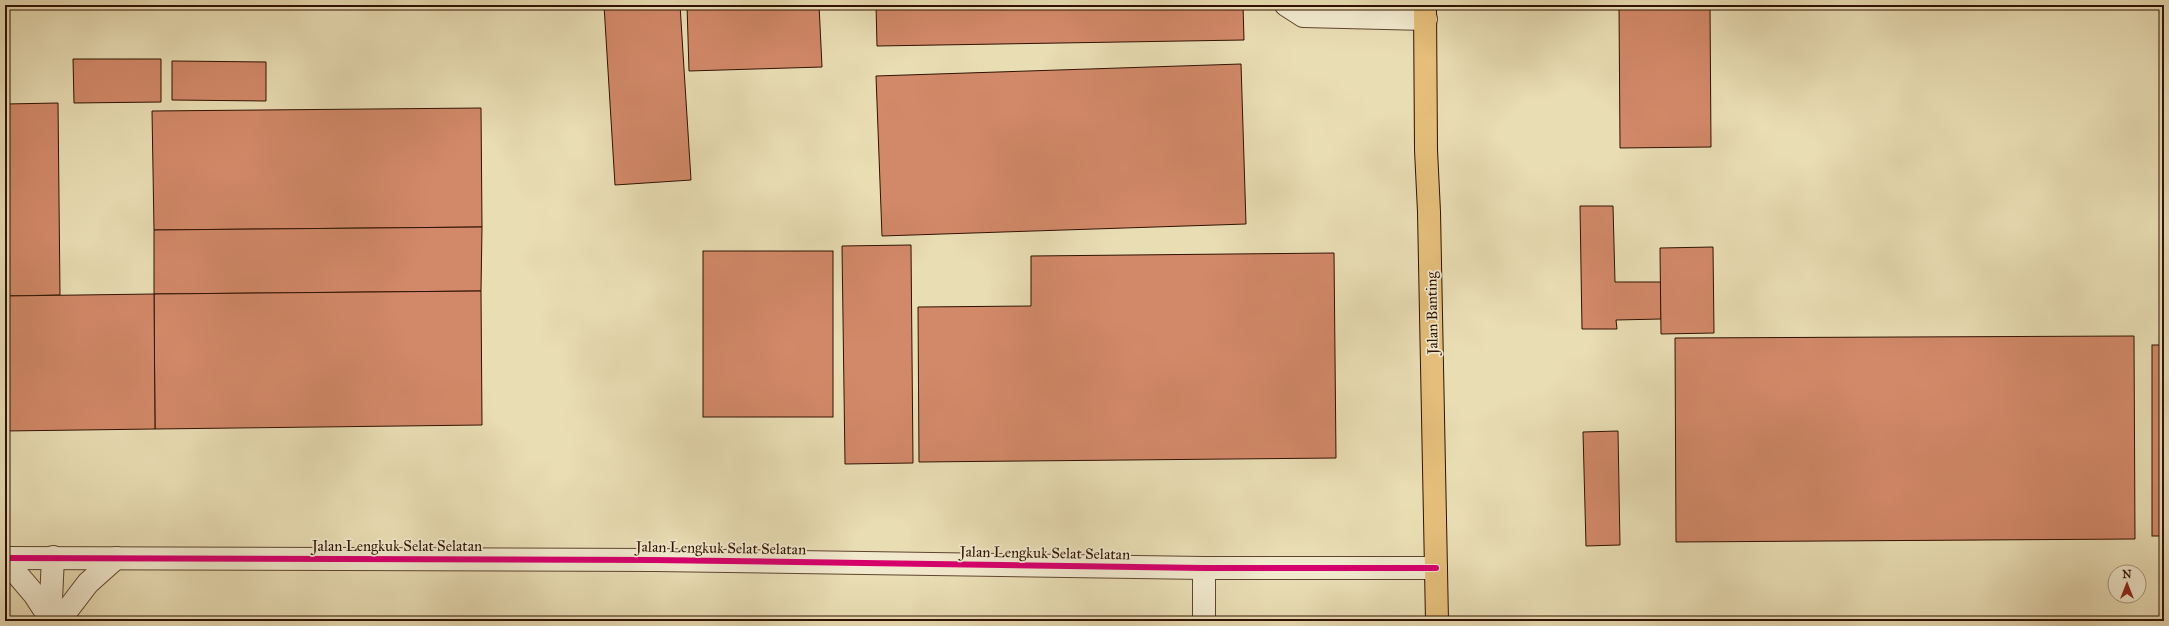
<svg xmlns="http://www.w3.org/2000/svg" width="2169" height="626" font-family="'IM FELL Great Primer',serif">
	<rect width="100%" height="100%" fill="#e9ddb4"/>
	<filter id="stains"><feTurbulence type="fractalNoise" baseFrequency=".005" numOctaves="4"/><feColorMatrix values="0 0 0 0 .2 0 0 0 0 .09 0 0 0 0 .02 0 0 0 .5 -.17"/></filter>
	<radialGradient id="worn" r=".72"><stop offset=".6" stop-color="#630" stop-opacity="0"/><stop offset="1" stop-color="#630" stop-opacity=".3"/></radialGradient>
	<!-- building -->
	<g fill="#d28969" stroke="#301201">
		<polygon points="604,5 680,5 691,180 615,185"/>
		<polygon points="687,5 819,5 822,67 689,71"/>
		<polygon points="876,5 1243,5 1244,40 877,46"/>
		<polygon points="1619,5 1710,5 1711,147 1620,148"/>
		<polygon points="73,59 161,59 161,102 74,103"/>
		<polygon points="172,61 266,62 266,101 172,100"/>
		<polygon points="1241,64 1246,224 882,236 876,76"/>
		<polygon points="58,103 60,295 5,296 5,104"/>
		<polygon points="481,108 482,227 154,230 152,111"/>
		<polygon points="1580,206 1613,206 1615,282 1661,282 1661,319 1616,320 1617,329 1582,329"/>
		<polygon points="482,227 481,291 154,294 154,230"/>
		<polygon points="911,245 913,463 845,464 842,246"/>
		<polygon points="1713,247 1714,333 1661,334 1660,248"/>
		<rect x="703" y="251" width="130" height="166"/>
		<polygon points="1334,253 1336,458 919,462 918,307 1031,306 1031,256"/>
		<polygon points="481,291 482,425 155,429 154,294"/>
		<polygon points="154,294 155,429 5,431 5,296"/>
		<polygon points="2134,336 2135,539 1676,542 1675,338"/>
		<rect x="2152" y="345" width="12" height="191"/>
		<polygon points="1618,431 1620,545 1586,546 1583,432"/>
	</g>
	<g fill="none" stroke-linecap="round" stroke-linejoin="round">
		<defs>
			<g id="minor">
				<polyline points="1286,5 1303,16 1426,19"/>
				<polyline points="5,558 654,560 1204,568 1436,568"/>
				<polyline points="5,560 34,594 51,620"/>
				<polyline points="50,621 53,557"/>
				<polyline points="59,621 88,583 116,558"/>
				<polyline points="1204,621 1204,568"/>
			</g>
			<polyline id="major" points="1425,5 1426,150 1429,212 1437,621"/>
		</defs>
		<!-- minor casing -->
		<use href="#minor" stroke="#5e452e" stroke-width="24"/>
		<!-- major casing -->
		<use href="#major" stroke="#301201" stroke-width="24"/>
		<!-- minor -->
		<use href="#minor" stroke="#f1e9ce" stroke-width="22"/>
		<!-- major -->
		<use href="#major" stroke="#e4be7a" stroke-width="22"/>
		<defs>
			<polyline id="cycleway" points="5,558 654,560 1204,568 1436,568"/>
		</defs>
		<!-- cycleway casing -->
		<use href="#cycleway" stroke="#f1e9ce" stroke-width="8"/>
		<!-- cycleway -->
		<use href="#cycleway" stroke="#d6006c" stroke-width="6"/>
	</g>
	<g text-anchor="middle" dominant-baseline="central" stroke-width="3.5" stroke-linejoin="round" paint-order="stroke">
		<!-- street labels -->
		<g font-size="15" fill="#301201" stroke="#f1e9ce">
			<text transform="translate(1432 313) rotate(-91)">Jalan Banting</text>
			<text x="397" y="546">Jalan Lengkuk Selat Selatan</text>
			<text transform="translate(721 548) rotate(1)">Jalan Lengkuk Selat Selatan</text>
			<text transform="translate(1045 553) rotate(1)">Jalan Lengkuk Selat Selatan</text>
		</g>
	</g>
	<!-- margin -->
	<rect width="2169" height="626" fill="none" stroke="#e9ddb4" stroke-width="20"/>
	<rect x="6" y="6" width="2157" height="614" fill="none" stroke="#301201" stroke-width="2"/>
	<rect x="10" y="10" width="2149" height="606" fill="none" stroke="#301201"/>
	<!-- north arrow -->
	<g transform="translate(2127 584)"><circle r="19" fill="#f1e9ce" stroke="#a4937c"/>
	<path d="M0-3L7 15L0 10L-7 15Z" fill="#8f2418"/>
	<text y="-6" font-size="11" font-weight="bold" text-anchor="middle" fill="#301201">N</text>
	</g>
	<rect width="100%" height="100%" filter="url(#stains)"/>
	<rect width="100%" height="100%" fill="url(#worn)"/>
</svg>
